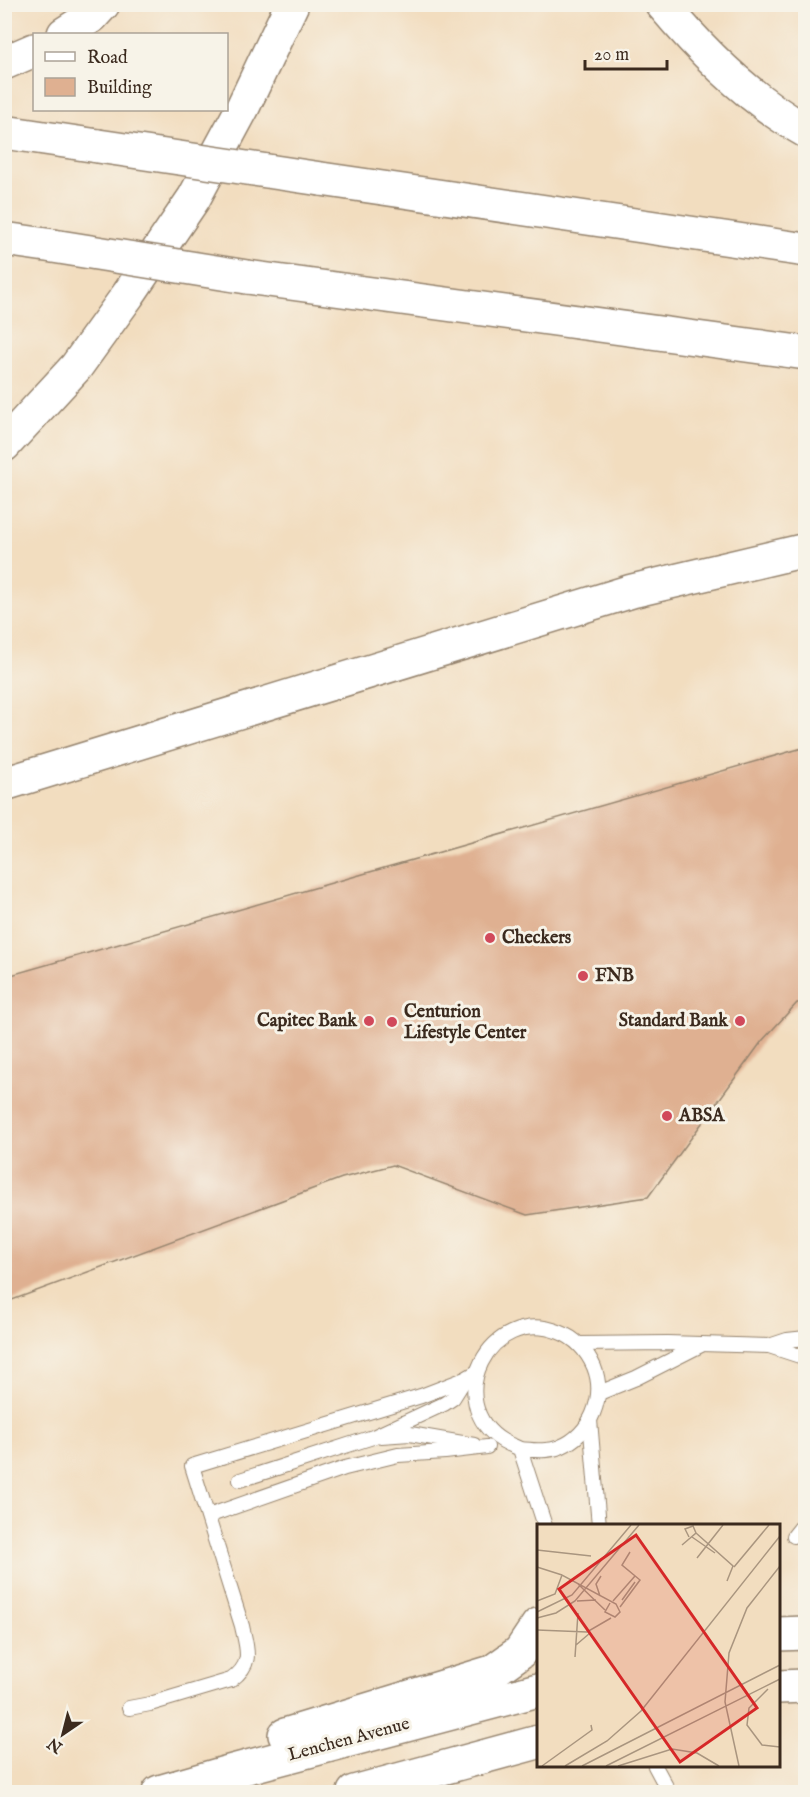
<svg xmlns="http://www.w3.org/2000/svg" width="810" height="1797" font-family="'IM FELL English',serif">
	<rect width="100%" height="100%" fill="#f7f3e8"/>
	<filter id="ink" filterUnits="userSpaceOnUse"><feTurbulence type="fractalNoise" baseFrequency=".0167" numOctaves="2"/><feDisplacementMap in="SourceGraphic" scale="12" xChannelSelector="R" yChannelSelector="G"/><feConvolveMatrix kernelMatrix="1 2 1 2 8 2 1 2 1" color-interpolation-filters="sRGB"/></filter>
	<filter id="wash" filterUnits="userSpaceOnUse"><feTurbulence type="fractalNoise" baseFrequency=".008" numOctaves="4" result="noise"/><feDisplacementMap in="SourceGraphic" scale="24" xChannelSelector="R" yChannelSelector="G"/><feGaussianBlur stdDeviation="1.35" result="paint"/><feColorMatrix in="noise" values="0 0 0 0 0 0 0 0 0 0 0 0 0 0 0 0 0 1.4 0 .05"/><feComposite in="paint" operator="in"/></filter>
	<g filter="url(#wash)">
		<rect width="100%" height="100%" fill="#f2ddbf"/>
		<g id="blocks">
			<!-- building -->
			<polygon fill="#dfb091" points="806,747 806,1002 797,1003 762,1041 648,1197 527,1215 393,1165 342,1178 4,1303 4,977"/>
		</g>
	</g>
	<g filter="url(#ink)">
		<use href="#blocks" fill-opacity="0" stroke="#96846e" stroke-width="1.5"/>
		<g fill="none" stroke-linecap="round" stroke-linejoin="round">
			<defs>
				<g id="service">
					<polyline points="579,1344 667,1343 769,1346 806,1358"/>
					<polyline points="769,1346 787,1340 806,1338"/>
					<polyline points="599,1393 636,1378 701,1345"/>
					<polyline points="590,1420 599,1526"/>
					<polyline points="381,1436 410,1434 474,1445"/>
					<path d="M 520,1449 C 533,1450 547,1452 560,1447 C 591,1434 606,1397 594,1367 C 587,1351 575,1338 559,1332 C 489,1305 441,1403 503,1441 C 508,1444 514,1446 520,1449 L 545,1526"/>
					<polyline points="240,1480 373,1437 444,1404 453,1398 465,1379"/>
					<polyline points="208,1516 345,1468 398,1455 445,1452 487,1447"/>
					<polyline points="794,1536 806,1521"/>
					<path d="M 129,1708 L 150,1704 L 231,1680 C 254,1663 247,1650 242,1626 L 192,1466 L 421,1396 L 465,1379 L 477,1372"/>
					<polyline points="655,1766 669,1792"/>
				</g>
				<g id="secondary">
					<polyline points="778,1634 806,1633"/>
					<polyline points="778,1687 806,1686"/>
					<polyline points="285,1735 492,1672 520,1652 538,1625"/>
					<polyline points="159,1792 225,1773 538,1690"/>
					<polyline points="354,1792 538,1742"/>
				</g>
				<g id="motorway">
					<path d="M 662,4 C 703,53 750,100 806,131"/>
					<polyline points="64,34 92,16 103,4"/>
					<polyline points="4,63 34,50"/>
					<polyline points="4,132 98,146"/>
					<polyline points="321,179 806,250"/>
					<polyline points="4,239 53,246"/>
					<polyline points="247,277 806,353"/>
					<polyline points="4,445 76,367 128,295 194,198 243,107 292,4"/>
					<polyline points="4,784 632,591 806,550"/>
				</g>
			</defs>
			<!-- service casing -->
			<use href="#service" stroke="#96846e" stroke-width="16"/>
			<!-- secondary casing -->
			<use href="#secondary" stroke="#96846e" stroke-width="36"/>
			<!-- motorway casing -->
			<use href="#motorway" stroke="#96846e" stroke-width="36"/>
			<!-- service -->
			<use href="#service" stroke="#fff" stroke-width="14"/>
			<!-- secondary -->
			<use href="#secondary" stroke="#fff" stroke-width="33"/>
			<!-- motorway -->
			<use href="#motorway" stroke="#fff" stroke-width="33"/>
			<defs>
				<g id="motorway-bridge">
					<polyline points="98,146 321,179"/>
					<polyline points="53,246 247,277"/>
				</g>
			</defs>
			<!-- motorway-bridge casing -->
			<use href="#motorway-bridge" stroke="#96846e" stroke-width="36" stroke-linecap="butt"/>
			<!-- motorway-bridge -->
			<use href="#motorway-bridge" stroke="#fff" stroke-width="33"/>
		</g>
	</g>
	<!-- markers -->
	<g fill="#d1495b" stroke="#f7f3e8" stroke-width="2">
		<circle cx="490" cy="938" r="6"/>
		<circle cx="583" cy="976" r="6"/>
		<circle cx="369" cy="1021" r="6"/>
		<circle cx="740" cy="1021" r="6"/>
		<circle cx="392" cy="1022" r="6"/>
		<circle cx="667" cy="1116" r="6"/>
	</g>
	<g text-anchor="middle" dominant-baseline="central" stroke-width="6" stroke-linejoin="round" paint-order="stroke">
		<!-- poi labels -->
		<g font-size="18" font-weight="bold" fill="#3b2a1e" stroke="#f7f3e8" text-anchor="start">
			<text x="502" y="938">Checkers</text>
			<text x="595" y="976">FNB</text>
			<text x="404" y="1012">Centurion<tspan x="404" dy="21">Lifestyle Center</tspan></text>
			<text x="357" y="1021" text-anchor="end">Capitec Bank</text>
			<text x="728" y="1021" text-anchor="end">Standard Bank</text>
			<text x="679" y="1116">ABSA</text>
		</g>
		<!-- street labels -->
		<g font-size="18" fill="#3b2a1e" stroke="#f7f3e8">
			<text transform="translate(349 1740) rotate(-15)">Lenchen Avenue</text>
		</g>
	</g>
	<!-- overview -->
	<g transform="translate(537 1524)">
		<rect width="243" height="243" fill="#f2ddbf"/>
		<path fill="none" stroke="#a9957f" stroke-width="1.5" d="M 159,9 L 196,42 L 190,57M 155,13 L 178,29M 145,21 L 159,9 L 156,2 L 148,5 L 152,13M 0,26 L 54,32M 160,34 L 186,1M 0,43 L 25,51M 197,43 L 232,1M 41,60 L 68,86M 63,72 L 59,60 L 64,52M 85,76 L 98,58M 0,77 L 18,70 L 25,51 L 79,80 L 83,88 L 78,93 L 68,88 L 73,79M 40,77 L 59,76M 76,77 L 98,52M 83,83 L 103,56 L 85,41 L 93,28M 0,88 L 35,71 L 94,1M 0,94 L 19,89 L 38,77 L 102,1M 0,106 L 50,108 L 74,94M 39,121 L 53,109M 38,133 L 41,89M 231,165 L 212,184 L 210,201 L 225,221 L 243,223M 5,242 L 55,206 L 54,201M 28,242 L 70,217 L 104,187 L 243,12M 45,242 L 243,141M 69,242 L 243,155M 81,242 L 135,225 L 160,229 L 182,242M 202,242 L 188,178 L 192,129 L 210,84 L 243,42"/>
		<path fill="#d62828" fill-opacity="0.15" stroke="#d62828" stroke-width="3" d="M 99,11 L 220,184 L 143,238 L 22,65 Z"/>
		<rect width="243" height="243" fill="none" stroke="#3b2a1e" stroke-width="3"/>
	</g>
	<!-- margin -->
	<rect width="810" height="1797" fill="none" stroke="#f7f3e8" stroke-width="24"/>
	<!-- legend -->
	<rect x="33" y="33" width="195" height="78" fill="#f7f3e8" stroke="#aca397" stroke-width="1.5"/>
	<rect x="45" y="52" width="30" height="9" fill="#ffffff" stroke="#aca397" stroke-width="1.5"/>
	<text x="87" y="63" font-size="18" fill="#3b2a1e">Road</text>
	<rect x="45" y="78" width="30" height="18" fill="#dfb091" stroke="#aca397" stroke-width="1.5"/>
	<text x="87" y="93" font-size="18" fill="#3b2a1e">Building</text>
	<!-- north arrow -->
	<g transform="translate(63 1734) rotate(215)" stroke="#f7f3e8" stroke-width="4.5" paint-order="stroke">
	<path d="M0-4.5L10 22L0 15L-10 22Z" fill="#3b2a1e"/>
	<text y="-9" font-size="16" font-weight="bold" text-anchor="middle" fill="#3b2a1e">N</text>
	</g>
	<!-- scale -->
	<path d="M585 60v9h82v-9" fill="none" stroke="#3b2a1e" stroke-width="3"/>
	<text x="594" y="60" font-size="18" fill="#3b2a1e" stroke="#f7f3e8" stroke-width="4.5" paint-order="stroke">20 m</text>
</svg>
